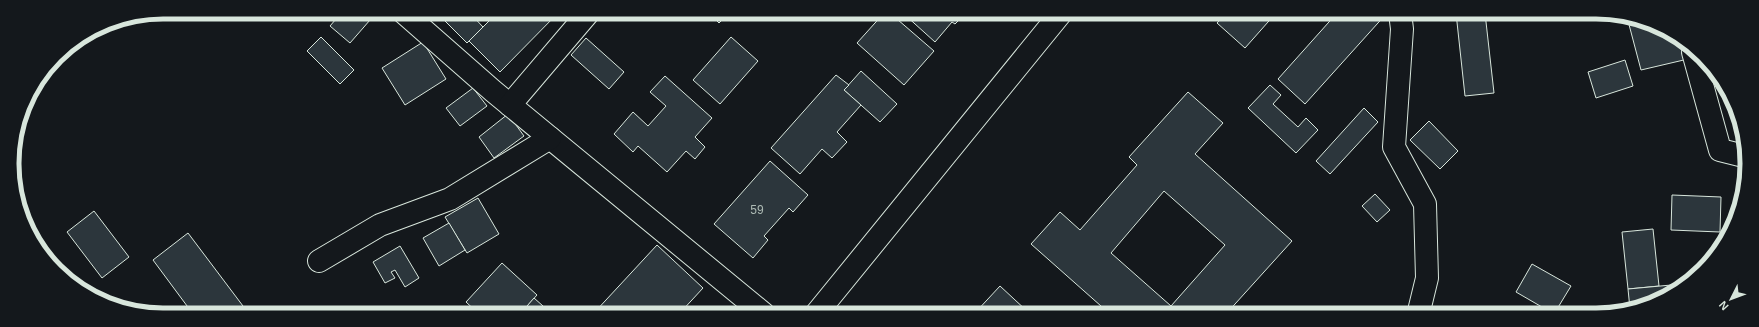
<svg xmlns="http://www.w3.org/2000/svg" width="1759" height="327" font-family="Helvetica,sans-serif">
	<rect width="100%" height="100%" fill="#14181c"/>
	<!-- building -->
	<g fill="#2c363c" stroke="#d8e6dc" fill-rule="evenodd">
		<polygon points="342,12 377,12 350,43 330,26"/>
		<polygon points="436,12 469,12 483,27 467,43"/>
		<polygon points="498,12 559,12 500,72 469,41"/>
		<polygon points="708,12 730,12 719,23"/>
		<polygon points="884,13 890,13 934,51 904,85 857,43"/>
		<polygon points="905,13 962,13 964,15 955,24 952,22 935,42 904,14"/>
		<polygon points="1226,13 1276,13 1245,48 1217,23"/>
		<polygon points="1337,13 1387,13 1305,104 1278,79"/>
		<polygon points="1456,13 1485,13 1494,93 1465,96"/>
		<polygon points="1627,17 1671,32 1684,43 1688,59 1641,70"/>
		<polygon points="321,37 354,70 340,84 307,51"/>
		<polygon points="731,37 758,61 720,104 693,80"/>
		<polygon points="586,38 624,72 609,89 571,55"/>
		<polygon points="423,42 446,79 405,105 382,68"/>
		<polygon points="1625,60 1633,86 1596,98 1588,72"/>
		<polygon points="861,71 897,104 880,122 844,90"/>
		<polygon points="836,75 849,85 844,90 861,105 837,132 847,142 832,158 822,149 800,174 771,148"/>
		<polygon points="665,76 712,118 695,137 705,147 695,159 686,151 667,172 638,146 633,152 614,134 633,112 648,126 666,106 650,92"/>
		<polygon points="1270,85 1281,95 1273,104 1298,127 1306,118 1318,130 1296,153 1248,108"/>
		<polygon points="473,88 487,106 460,126 446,108"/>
		<path d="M 1188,92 L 1223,123 L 1195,154 L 1292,241 L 1226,314 L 1110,314 L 1031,244 L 1060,212 L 1080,230 L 1137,165 L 1129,157 ZM 1164,191 L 1225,245 L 1171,306 L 1111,253 Z"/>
		<polygon points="1364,108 1378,122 1330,174 1316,161"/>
		<polygon points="508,114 524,136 494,158 479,137"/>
		<polygon points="1429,121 1458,151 1440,169 1410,140"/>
		<polygon points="770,161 808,195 793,212 789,208 764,236 768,240 753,258 714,224"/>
		<polygon points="1375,194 1390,210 1377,222 1362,206"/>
		<polygon points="1672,195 1721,197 1720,232 1671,230"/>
		<polygon points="478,198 499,234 467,253 445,217"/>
		<polygon points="94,211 129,257 102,278 67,232"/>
		<polygon points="449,223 465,250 439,266 423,238"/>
		<polygon points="1653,229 1659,286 1628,289 1622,232"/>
		<polygon points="188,233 246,310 240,314 193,314 153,260"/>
		<polygon points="657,245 703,288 679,314 593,314"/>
		<polygon points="400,246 419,278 405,287 395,270 391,272 395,278 385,283 373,262"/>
		<polygon points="502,263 537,295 520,314 479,314 466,302"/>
		<polygon points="1532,264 1571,286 1554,314 1516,292"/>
		<polygon points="1682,284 1654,303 1630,309 1628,289"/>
		<polygon points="1000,286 1028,312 1026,314 974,314"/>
		<polygon points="534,298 552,314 520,314"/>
	</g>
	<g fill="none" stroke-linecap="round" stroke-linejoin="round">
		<defs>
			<g id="minor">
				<polyline points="403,12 493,91 764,314"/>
				<polyline points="1400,13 1402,29 1394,147 1425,204 1427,278 1418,315"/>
				<polyline points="1693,52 1720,150 1744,156"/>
				<polyline points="510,105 589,12"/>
				<polyline points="319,261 380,225 450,199 550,138"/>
			</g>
			<polyline id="major" points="816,314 1061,13"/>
		</defs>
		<!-- minor casing -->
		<use href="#minor" stroke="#d8e6dc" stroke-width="24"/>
		<!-- major casing -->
		<use href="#major" stroke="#d8e6dc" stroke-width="24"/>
		<!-- minor -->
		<use href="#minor" stroke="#14181c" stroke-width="22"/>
		<!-- major -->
		<use href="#major" stroke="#14181c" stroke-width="22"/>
	</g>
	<g text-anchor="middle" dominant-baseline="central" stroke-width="3" stroke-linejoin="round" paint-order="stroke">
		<!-- number labels -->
		<g font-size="12" fill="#adbab4">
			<text x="757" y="210">59</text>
		</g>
	</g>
	<!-- crop -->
	<path d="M0 0H1759V327H0ZM163 19H1596A144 144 0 0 1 1740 163V164A144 144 0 0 1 1596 308H163A144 144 0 0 1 19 164V163A144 144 0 0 1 163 19Z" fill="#14181c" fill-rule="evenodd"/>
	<path fill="none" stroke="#d8e6dc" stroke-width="5" d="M163 19H1596A144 144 0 0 1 1740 163V164A144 144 0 0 1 1596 308H163A144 144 0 0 1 19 164V163A144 144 0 0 1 163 19Z"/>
	<!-- north arrow -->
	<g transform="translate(1731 299) rotate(228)" stroke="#14181c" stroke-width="3" paint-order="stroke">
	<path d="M0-3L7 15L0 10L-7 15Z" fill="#d8e6dc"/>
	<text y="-6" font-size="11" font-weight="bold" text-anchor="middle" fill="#d8e6dc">N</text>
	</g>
</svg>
